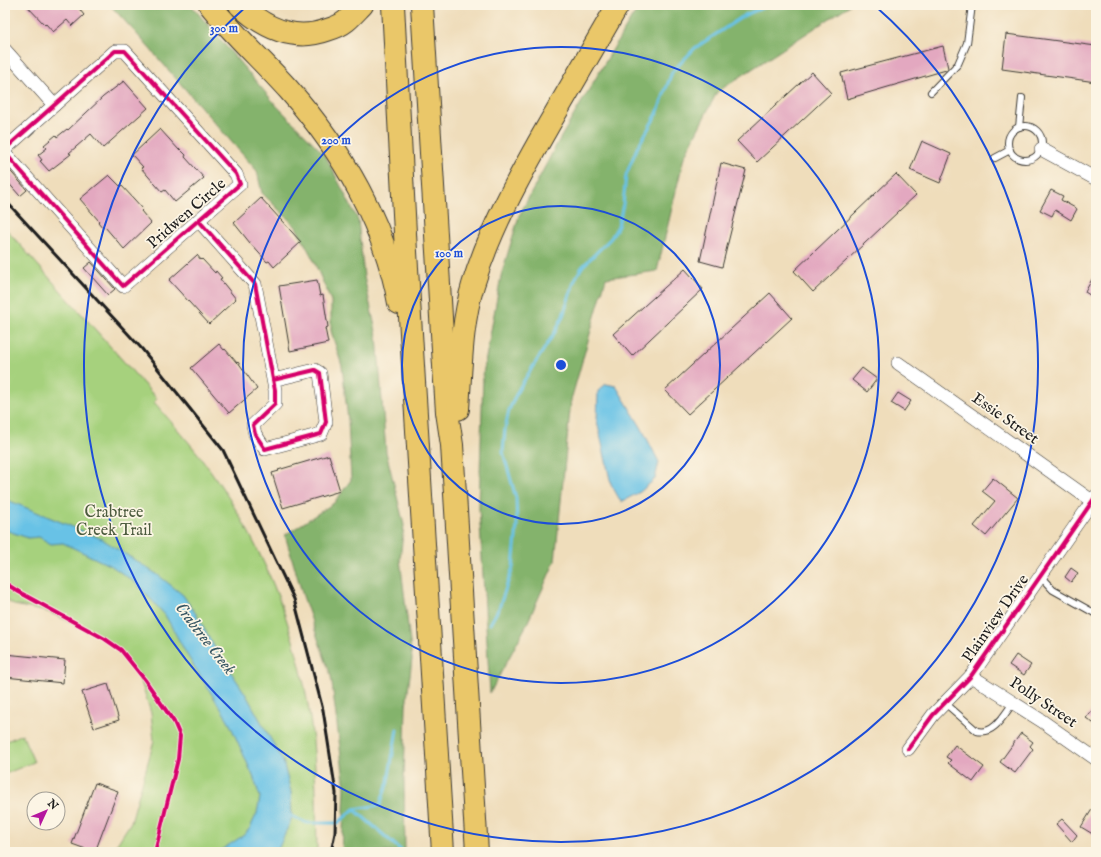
<svg xmlns="http://www.w3.org/2000/svg" width="1101" height="857" font-family="'IM FELL English',serif">
	<rect width="100%" height="100%" fill="#fcf5e5"/>
	<filter id="ink" filterUnits="userSpaceOnUse"><feTurbulence type="fractalNoise" baseFrequency=".025" numOctaves="2"/><feDisplacementMap in="SourceGraphic" scale="8" xChannelSelector="R" yChannelSelector="G"/><feConvolveMatrix kernelMatrix="1 2 1 2 8 2 1 2 1" color-interpolation-filters="sRGB"/></filter>
	<filter id="wash" filterUnits="userSpaceOnUse"><feTurbulence type="fractalNoise" baseFrequency=".012" numOctaves="4" result="noise"/><feDisplacementMap in="SourceGraphic" scale="16" xChannelSelector="R" yChannelSelector="G"/><feGaussianBlur stdDeviation="0.9" result="paint"/><feColorMatrix in="noise" values="0 0 0 0 0 0 0 0 0 0 0 0 0 0 0 0 0 1.4 0 .05"/><feComposite in="paint" operator="in"/></filter>
	<g filter="url(#wash)">
		<rect width="100%" height="100%" fill="#efddbb"/>
		<!-- green -->
		<g fill="#a6d17d" stroke="#61764c">
			<path d="M 5,228 L 157,399 L 154,402 C 169,420 185,437 199,455 C 259,534 298,627 311,725 C 317,768 316,810 317,852 L 112,852 L 131,822 L 154,741 L 151,713 L 140,678 L 115,648 L 106,640 L 92,631 L 48,612 L 14,605 L 5,599 Z"/>
			<polygon points="22,734 34,762 5,774 5,742"/>
		</g>
		<!-- forest -->
		<g fill="#84b36c" stroke="#506844">
			<polygon points="110,5 191,5 276,105 325,155 358,220 364,277 377,336 386,452 404,525 400,559 412,659 406,707 404,780 405,852 342,852 345,788 331,676 303,596 285,535 334,503 351,480 348,420 342,366 331,331 331,301 313,259 296,227 262,193 257,171 136,33"/>
			<polygon points="641,5 850,5 717,92 684,157 657,271 606,278 571,400 555,561 526,626 490,693 479,508 483,374 501,276 519,216 558,142 632,17"/>
		</g>
		<!-- water -->
		<g fill="#68c2e6" stroke="#426f81">
			<polygon points="606,384 616,386 641,427 659,462 655,479 640,492 621,502 611,484 597,421 598,391"/>
			<polygon points="5,499 102,539 158,575 183,595 198,617 216,650 245,693 283,761 291,792 292,818 277,852 218,852 244,835 250,828 257,813 260,797 253,776 228,720 187,655 165,615 137,584 113,567 63,543 51,544 39,537 28,538 5,530"/>
		</g>
		<g fill="none" stroke-linecap="round" stroke-linejoin="round">
			<!-- stream -->
			<g stroke="#68c2e6" stroke-width="3">
				<polyline points="490,624 499,608 513,567 517,526 516,498 503,452 505,429 509,410 518,390 555,332 563,316 575,279 582,267 611,238 618,226 623,204 626,175 637,148 657,114 672,72 695,48 745,15 769,5"/>
				<polyline points="354,809 403,852"/>
				<polyline points="289,815 307,823 338,823 354,809 380,805 388,782 397,729"/>
			</g>
		</g>
		<g id="blocks">
			<!-- building -->
			<g fill="#e3a8c0">
				<polygon points="26,5 76,5 84,15 72,26 67,20 53,32 46,24 45,25"/>
				<polygon points="1006,34 1096,46 1096,82 1002,69"/>
				<polygon points="943,46 948,68 946,70 847,99 841,73"/>
				<polygon points="812,72 831,93 757,162 737,141"/>
				<polygon points="124,81 148,108 103,148 91,134 69,153 71,154 49,171 40,161 42,160 38,155 47,148 44,145 56,135 57,137 67,129 68,130 103,97"/>
				<polygon points="160,129 179,150 180,149 186,155 185,157 204,178 175,202 165,190 162,192 141,168 143,167 132,155"/>
				<polygon points="922,141 951,154 940,183 910,170"/>
				<polygon points="721,163 746,170 722,267 700,261"/>
				<polygon points="5,165 27,190 20,196 5,179"/>
				<polygon points="896,174 916,195 813,292 794,271"/>
				<polygon points="109,175 120,186 121,185 134,199 143,209 141,211 151,223 124,249 105,227 103,228 98,222 99,221 80,199"/>
				<polygon points="1051,190 1063,196 1061,200 1077,209 1071,220 1055,210 1052,216 1040,210"/>
				<polygon points="261,198 301,242 274,267 269,261 267,262 250,243 234,223"/>
				<polygon points="197,255 201,260 202,259 215,273 216,271 222,278 220,279 236,299 209,324 169,280"/>
				<polygon points="91,262 115,289 108,295 84,268"/>
				<polygon points="685,269 703,289 632,356 613,334"/>
				<polygon points="1096,272 1096,299 1085,292"/>
				<polygon points="317,280 320,296 323,295 325,308 328,327 325,328 328,343 290,351 279,286"/>
				<polygon points="770,293 792,318 688,414 665,390"/>
				<polygon points="219,344 224,350 225,349 237,363 238,362 257,389 229,413 191,368"/>
				<polygon points="862,368 877,379 867,392 852,380"/>
				<polygon points="898,393 911,401 904,411 891,403"/>
				<polygon points="329,455 340,491 283,508 272,473 279,471 278,470"/>
				<polygon points="993,478 1018,498 986,536 974,526 995,501 982,491"/>
				<polygon points="1071,568 1078,573 1071,582 1065,577"/>
				<polygon points="5,654 65,660 63,683 5,677"/>
				<polygon points="1016,655 1031,665 1024,675 1009,665"/>
				<polygon points="108,684 119,720 94,728 82,692"/>
				<polygon points="1096,705 1096,725 1086,718"/>
				<polygon points="1021,733 1033,742 1030,746 1033,749 1015,773 1000,762"/>
				<polygon points="955,745 984,767 973,782 948,763 951,760 946,757"/>
				<polygon points="95,783 118,791 95,852 94,852 72,844"/>
				<polygon points="1096,803 1096,836 1081,827"/>
				<polygon points="1062,819 1077,835 1072,842 1056,824"/>
			</g>
		</g>
	</g>
	<g filter="url(#ink)">
		<use href="#blocks" fill-opacity="0" stroke="#3c3934" stroke-width="1"/>
		<g fill="none" stroke-linecap="round" stroke-linejoin="round">
			<defs>
				<g id="lane">
					<polyline points="931,92 958,64 967,43 972,5"/>
					<circle cx="1025" cy="143" r="17"/>
					<polyline points="1019,127 1022,98"/>
					<polyline points="995,158 1010,150"/>
					<polyline points="1040,576 1053,590 1096,614"/>
					<path d="M 945,703 L 977,731 C 994,735 1004,715 1013,703"/>
				</g>
				<g id="street">
					<polyline points="5,50 54,105"/>
					<polyline points="5,149 115,51 125,51 236,174 240,184 123,286 5,153"/>
					<polyline points="1041,149 1096,179"/>
					<polyline points="199,221 255,284 275,390 275,404 253,425 255,434 265,449 321,434 326,422 320,373 315,370 273,380"/>
					<polyline points="898,363 1092,501"/>
					<polyline points="971,676 1042,721 1096,759"/>
					<polyline points="908,749 933,715 971,676 1096,496"/>
				</g>
				<g id="highway">
					<path d="M 210,5 C 234,35 263,61 289,90 C 342,150 385,224 399,303"/>
					<path d="M 240,5 C 264,28 294,42 327,30 C 334,28 341,25 346,21 C 352,16 357,10 362,5"/>
					<polyline points="393,5 406,252 443,852"/>
					<polyline points="422,5 444,366 447,412 452,445 477,852"/>
					<path d="M 458,409 C 461,368 461,325 473,285 C 490,229 519,177 548,126 C 571,86 595,45 618,5"/>
				</g>
			</defs>
			<!-- lane casing -->
			<use href="#lane" stroke="#3c3934" stroke-width="8"/>
			<!-- street casing -->
			<use href="#street" stroke="#3c3934" stroke-width="14"/>
			<!-- highway casing -->
			<use href="#highway" stroke="#3c3934" stroke-width="24"/>
			<!-- lane -->
			<use href="#lane" stroke="#fff" stroke-width="6"/>
			<!-- street -->
			<use href="#street" stroke="#fff" stroke-width="13"/>
			<!-- highway -->
			<use href="#highway" stroke="#eac769" stroke-width="22"/>
			<!-- rail -->
			<polyline stroke="#1c1c1c" stroke-width="3" points="5,200 142,349 223,450 294,599 323,710 336,793 335,833 331,852"/>
			<defs>
				<g id="cycleway">
					<polyline points="5,149 115,51 125,51 236,174 240,184 123,286 5,153"/>
					<polyline points="199,221 255,284 275,390 275,404 253,425 255,434 265,449 321,434 326,422 320,373 315,370 273,380"/>
					<polyline points="5,583 19,592 105,639 121,650 145,680 174,722 180,736 178,759 155,852"/>
					<polyline points="908,749 933,715 971,676 1096,496"/>
				</g>
			</defs>
			<!-- cycleway casing -->
			<use href="#cycleway" stroke="#fcf5e5" stroke-width="6"/>
			<!-- cycleway -->
			<use href="#cycleway" stroke="#d6006c" stroke-width="4"/>
		</g>
	</g>
	<!-- distance rings -->
	<g fill="none" stroke="#1d4ed8" stroke-width="2">
		<circle cx="561" cy="365" r="159"/>
		<circle cx="561" cy="365" r="318"/>
		<path d="M874 5A477 477 0 1 1 248 5"/>
	</g>
	<g text-anchor="middle" dominant-baseline="central" stroke-width="3.5" stroke-linejoin="round" paint-order="stroke">
		<!-- street labels -->
		<g font-size="16" fill="#1c1c1c" stroke="#fcf5e5">
			<text transform="translate(187 214) rotate(-41)">Pridwen Circle</text>
			<text transform="translate(1005 419) rotate(35)">Essie Street</text>
			<text transform="translate(996 619) rotate(-55)">Plainview Drive</text>
			<text transform="translate(1043 703) rotate(34)">Polly Street</text>
		</g>
		<!-- park labels -->
		<g font-size="16" fill="#4c5b3e" stroke="#fcf5e5">
			<text x="114" y="513">Crabtree<tspan x="114" dy="18">Creek Trail</tspan></text>
		</g>
		<!-- water labels -->
		<g font-size="17" font-style="italic" fill="#375663" stroke="#fcf5e5">
			<text transform="translate(205 639) rotate(52)">Crabtree Creek</text>
		</g>
	</g>
	<circle cx="561" cy="365" r="6" fill="#1d4ed8" stroke="#fcf5e5" stroke-width="2"/>
	<g font-size="12" text-anchor="middle" font-weight="bold" fill="#1d4ed8" stroke="#fcf5e5" stroke-width="3.5" stroke-linejoin="round" paint-order="stroke">
		<text x="224" y="32">300 m</text>
		<text x="336" y="144">200 m</text>
		<text x="449" y="257">100 m</text>
	</g>
	<!-- margin -->
	<rect width="1101" height="857" fill="none" stroke="#fcf5e5" stroke-width="20"/>
	<!-- north arrow -->
	<g transform="translate(46 811) rotate(46)"><circle r="19" fill="#fcf5e5" stroke="#a29e95"/>
	<path d="M0-3L7 15L0 10L-7 15Z" fill="#b5179e"/>
	<text y="-6" font-size="11" font-weight="bold" text-anchor="middle" fill="#1c1c1c">N</text>
	</g>
</svg>
